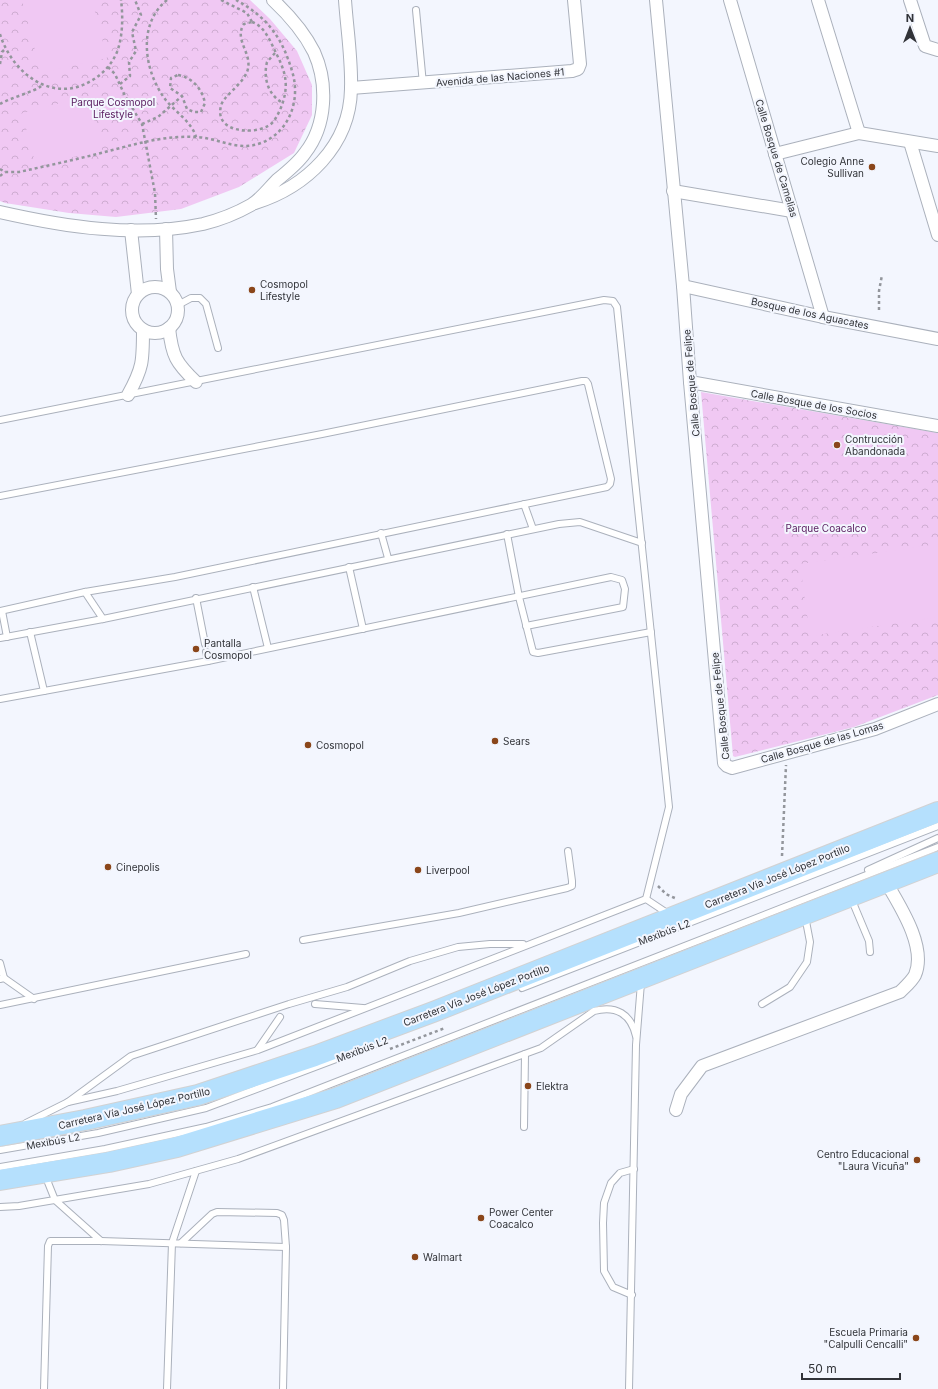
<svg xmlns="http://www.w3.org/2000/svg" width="938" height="1389" font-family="Inter,sans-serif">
	<defs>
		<pattern id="park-crowns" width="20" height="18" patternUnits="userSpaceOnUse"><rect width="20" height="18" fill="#f0c8f3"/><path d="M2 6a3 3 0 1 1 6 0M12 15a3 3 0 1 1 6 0" fill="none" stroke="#ceacd1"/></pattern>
	</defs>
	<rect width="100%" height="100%" fill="#f3f6fe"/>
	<!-- park -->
	<g fill="url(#park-crowns)">
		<polygon points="0,0 250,0 270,19 297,51 312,85 312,115 294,153 239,187 181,209 116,217 69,213 5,203 0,201"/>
		<polygon points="701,392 938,433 938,695 854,727 735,757 733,756"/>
	</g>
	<!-- pitch -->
	<g fill="#f0c8f3">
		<polygon points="22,0 92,0 107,58 41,73"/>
		<polygon points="88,96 102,150 36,166 22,113"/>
		<polygon points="938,544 938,617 810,636 800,564"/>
	</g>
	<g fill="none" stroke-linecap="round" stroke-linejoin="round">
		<defs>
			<g id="lane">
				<polyline points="416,10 423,84"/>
				<polyline points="178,305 191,298 200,298 206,304 218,348"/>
				<polyline points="0,420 604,300 613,301 617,307 669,807 646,899"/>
				<polyline points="0,496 322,434 582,381 586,381 588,384 611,479 610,484 607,487 175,577 85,592 0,611"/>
				<polyline points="524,504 533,529"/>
				<polyline points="381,533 388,558"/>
				<polyline points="507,534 519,597 533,652 538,653 651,632"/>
				<polyline points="349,567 363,629"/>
				<polyline points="253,587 268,648"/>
				<polyline points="85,592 103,619"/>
				<polyline points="196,598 205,644"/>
				<polyline points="2,611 7,637"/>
				<polyline points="30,632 44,691"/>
				<polyline points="0,638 103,619 559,524 580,522 642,543"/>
				<polyline points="206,652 208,661 611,577 622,580 625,589 623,607 526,626"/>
				<polyline points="0,699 208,661"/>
				<polyline points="868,870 938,838"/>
				<polyline points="851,898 869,941 870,952"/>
				<polyline points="303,940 459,913 567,888 572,886 572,881 568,851"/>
				<polyline points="0,963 4,978"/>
				<polyline points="0,979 4,978 34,999"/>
				<polyline points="522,988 938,826"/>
				<polyline points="315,1004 363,1008"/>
				<polyline points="762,1004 790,987 807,962 810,942 805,916"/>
				<polyline points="0,1005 246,954"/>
				<polyline points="258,1049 280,1017"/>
				<polyline points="68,1102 117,1091 258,1050 646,899 670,915"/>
				<polyline points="26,1123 68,1102 131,1056 289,1004 347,987 410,961 458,947 490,944 523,944"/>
				<polyline points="524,1127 525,1054"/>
				<polyline points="0,1150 98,1133 206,1108 384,1041"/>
				<polyline points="0,1167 105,1149 206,1127 272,1107 938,847"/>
				<polyline points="45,1175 55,1200 101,1241"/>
				<path d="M 0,1207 L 19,1206 L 149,1184 L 238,1159 L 541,1048 L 594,1011 C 616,1005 631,1014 636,1036"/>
				<polyline points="181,1243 212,1214 217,1212 277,1213 282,1215 284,1220 286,1247 283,1389"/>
				<polyline points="632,1295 613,1287 604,1271 603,1223 604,1203 611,1183 620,1173 634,1169"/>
				<polyline points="44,1389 48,1246 50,1241 101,1241 286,1247"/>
				<polyline points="167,1389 172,1243 196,1171"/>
				<polyline points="629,1389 636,1045 641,983"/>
			</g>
			<g id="street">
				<polyline points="656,0 683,286 690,382 724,763 727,766 732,768 875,729 938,704"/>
				<polyline points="730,0 823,317"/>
				<polyline points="818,0 859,133"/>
				<polyline points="910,0 925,46 938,50"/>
				<polyline points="351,88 572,71 578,69 580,64 574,0"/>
				<polyline points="910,142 938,235"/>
				<polyline points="775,154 859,133 938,146"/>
				<polyline points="673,191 792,211"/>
				<path d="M 255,203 C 306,187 350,146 351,89 C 352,60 347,29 345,0"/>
				<path d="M 0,212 C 66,227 137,238 203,224 C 219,220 237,213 251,205 C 261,199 269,188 277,180 C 287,172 298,163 305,153 C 327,125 328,83 314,52 C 304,32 289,15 273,0"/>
				<polyline points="166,229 167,269 170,292"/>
				<polyline points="131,230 138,294"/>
				<polyline points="683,286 823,317 938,339"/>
				<circle cx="155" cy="310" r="23"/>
				<path d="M 169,328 C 172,356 176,363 196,382"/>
				<polyline points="690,382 938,426"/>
				<path d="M 128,395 C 143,368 143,361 143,330"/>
				<path d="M 676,1110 L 681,1094 L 702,1066 L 900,992 C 905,987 912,981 915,975 C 927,947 900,906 886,882"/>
			</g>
			<g id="primary">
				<polyline points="0,1136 85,1120 198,1095 315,1056 433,1012 938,812"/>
				<polyline points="0,1180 109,1162 177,1147 336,1098 938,862"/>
			</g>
		</defs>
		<!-- lane casing -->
		<use href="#lane" stroke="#abb1bc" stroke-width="8"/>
		<!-- street casing -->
		<use href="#street" stroke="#abb1bc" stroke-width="14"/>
		<!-- primary casing -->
		<use href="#primary" stroke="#d2d2d3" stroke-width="22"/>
		<!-- path -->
		<g stroke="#93969c" stroke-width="2.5" stroke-dasharray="3 3" stroke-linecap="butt">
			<path d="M 167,0 C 137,24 144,71 165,99 C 174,111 192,122 196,137"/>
			<polyline points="221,0 247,13 252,22"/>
			<path d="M 252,22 C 265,26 271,43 277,55 C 287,75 289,88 280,110 C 277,116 274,123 268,126 C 252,135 214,132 221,106 C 223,96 241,86 247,72 C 254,54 233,40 244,24 Z"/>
			<path d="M 0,34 C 12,73 52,104 91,81 C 103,74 112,64 117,52 C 123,36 123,16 121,0"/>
			<path d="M 275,53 L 267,62 C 263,78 268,95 283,103"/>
			<polyline points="0,64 2,52 6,48"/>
			<polyline points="108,67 115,74 125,96 142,124 155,193 156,219"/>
			<path d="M 178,75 C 193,78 202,89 205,103 L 201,112 L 194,112 L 187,109 L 182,96 L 170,88 L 171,78 Z"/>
			<polyline points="120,84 130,76 129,62 136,51 132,32 141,15 135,0"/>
			<path d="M 0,104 C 10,98 36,91 41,86"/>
			<polyline points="142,124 158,117 182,96"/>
			<path d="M 0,169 L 5,172 L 19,172 C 46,166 74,160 101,153 C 132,145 164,135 196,137 C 219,138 238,152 261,143 C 290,132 301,99 292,71 C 282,37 267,17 236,0"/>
			<polyline points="0,176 5,172"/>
			<polyline points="879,310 879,291 882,275"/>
			<polyline points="782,856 786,765"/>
			<polyline points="658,886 666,894 677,899"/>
			<polyline points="390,1049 445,1028"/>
		</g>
		<!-- lane -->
		<use href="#lane" stroke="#fff" stroke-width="6"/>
		<!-- street -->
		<use href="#street" stroke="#fff" stroke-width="12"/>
		<!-- primary -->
		<use href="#primary" stroke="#b5e0fd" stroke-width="20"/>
	</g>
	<!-- markers -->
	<g fill="#8a461a" stroke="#f3f6fe" stroke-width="1.5">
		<circle cx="872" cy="167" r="4"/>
		<circle cx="252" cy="290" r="4"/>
		<circle cx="837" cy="445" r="4"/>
		<circle cx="196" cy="649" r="4"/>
		<circle cx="495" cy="741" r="4"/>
		<circle cx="308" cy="745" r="4"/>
		<circle cx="108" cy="867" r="4"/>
		<circle cx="418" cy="870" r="4"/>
		<circle cx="528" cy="1086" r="4"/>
		<circle cx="917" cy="1160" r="4"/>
		<circle cx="481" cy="1218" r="4"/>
		<circle cx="415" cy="1257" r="4"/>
		<circle cx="916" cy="1338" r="4"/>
	</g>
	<g text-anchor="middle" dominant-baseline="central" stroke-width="4" stroke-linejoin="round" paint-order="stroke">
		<!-- street labels -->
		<g font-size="10" fill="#313338" stroke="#f3f6fe">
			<text transform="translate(500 77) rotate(-5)">Avenida de las Naciones #1</text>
			<text transform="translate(777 158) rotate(73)">Calle Bosque de Camelias</text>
			<text transform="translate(810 313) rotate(12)">Bosque de los Aguacates</text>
			<text transform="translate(691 383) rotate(-95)">Calle Bosque de Felipe</text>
			<text transform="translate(814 404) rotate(10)">Calle Bosque de los Socios</text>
			<text transform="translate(720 706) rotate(-96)">Calle Bosque de Felipe</text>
			<text transform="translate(822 742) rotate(-16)">Calle Bosque de las Lomas</text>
			<text transform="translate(777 876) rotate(-22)">Carretera Vía José López Portillo</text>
			<text transform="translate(664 932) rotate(-21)">Mexibús L2</text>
			<text transform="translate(476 995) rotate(-21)">Carretera Vía José López Portillo</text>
			<text transform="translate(362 1049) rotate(-21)">Mexibús L2</text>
			<text transform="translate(134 1108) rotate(-13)">Carretera Vía José López Portillo</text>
			<text transform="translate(53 1141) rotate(-10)">Mexibús L2</text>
		</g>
		<!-- park labels -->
		<g font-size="10" fill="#5c2062" stroke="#f3f6fe">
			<text x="113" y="102">Parque Cosmopol<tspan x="113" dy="12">Lifestyle</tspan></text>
			<text x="826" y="528">Parque Coacalco</text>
		</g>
		<!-- poi labels -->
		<g font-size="10" fill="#313338" stroke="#f3f6fe" text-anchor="start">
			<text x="864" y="161" text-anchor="end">Colegio Anne<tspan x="864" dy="12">Sullivan</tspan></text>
			<text x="260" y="284">Cosmopol<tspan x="260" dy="12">Lifestyle</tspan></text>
			<text x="845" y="439">Contrucción<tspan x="845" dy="12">Abandonada</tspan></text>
			<text x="204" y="643">Pantalla<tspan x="204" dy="12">Cosmopol</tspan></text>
			<text x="503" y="741">Sears</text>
			<text x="316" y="745">Cosmopol</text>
			<text x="116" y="867">Cinepolis</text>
			<text x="426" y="870">Liverpool</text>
			<text x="536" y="1086">Elektra</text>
			<text x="909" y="1154" text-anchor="end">Centro Educacional<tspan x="909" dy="12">"Laura Vicuña"</tspan></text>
			<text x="489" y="1212">Power Center<tspan x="489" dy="12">Coacalco</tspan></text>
			<text x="423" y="1257">Walmart</text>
			<text x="908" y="1332" text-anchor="end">Escuela Primaria<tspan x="908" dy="12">"Calpulli Cencalli"</tspan></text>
		</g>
	</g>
	<!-- north arrow -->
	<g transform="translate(910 28)" stroke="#f3f6fe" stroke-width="3" paint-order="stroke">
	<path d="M0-3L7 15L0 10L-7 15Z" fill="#313338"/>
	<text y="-6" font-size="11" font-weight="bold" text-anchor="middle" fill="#313338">N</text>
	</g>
	<!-- scale -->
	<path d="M802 1373v6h98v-6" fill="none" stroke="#313338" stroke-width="2"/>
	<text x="808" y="1373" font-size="12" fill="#313338" stroke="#f3f6fe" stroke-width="3" paint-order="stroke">50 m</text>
</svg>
